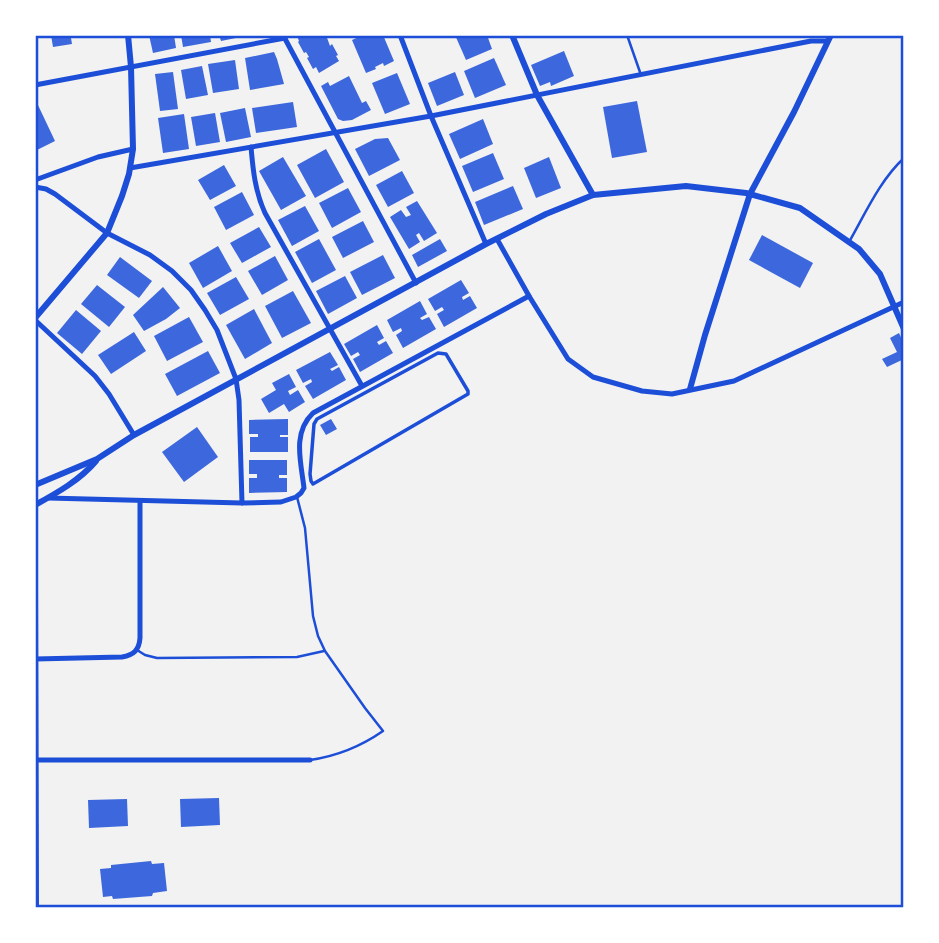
<svg xmlns="http://www.w3.org/2000/svg" width="939" height="943" font-family="'PT Sans',sans-serif">
	<rect width="100%" height="100%" fill="#f2f2f2"/>
	<!-- building -->
	<g fill="#3d67dc">
		<polygon points="51,35 78,35 78,36 71,38 72,44 53,47"/>
		<polygon points="149,35 174,35 176,48 153,53"/>
		<polygon points="181,35 210,35 211,42 183,47"/>
		<polygon points="219,35 246,35 246,36 221,41"/>
		<polygon points="299,35 326,35 330,46 332,44 338,55 336,56 339,61 319,73 316,67 313,69 307,58 309,57 306,52 304,53 298,42 299,41 297,36"/>
		<polygon points="363,35 364,37 369,35 383,35 394,61 384,66 383,63 375,67 376,69 366,73 352,40"/>
		<polygon points="455,35 487,35 492,49 466,60"/>
		<polygon points="564,51 574,76 551,86 550,82 540,86 531,65"/>
		<polygon points="274,52 277,59 284,84 250,90 245,58"/>
		<polygon points="494,58 506,85 475,98 464,71"/>
		<polygon points="235,60 239,89 213,93 208,64"/>
		<polygon points="202,66 208,95 186,99 181,70"/>
		<polygon points="173,72 178,109 160,111 155,74"/>
		<polygon points="455,72 464,95 437,106 428,83"/>
		<polygon points="397,73 410,104 385,114 372,83"/>
		<polygon points="349,76 362,103 366,101 371,110 352,120 343,121 338,119 321,86 328,82 330,86"/>
		<polygon points="637,101 647,152 612,158 603,107"/>
		<polygon points="293,102 297,127 256,133 252,108"/>
		<polygon points="37,103 55,141 35,151 35,105"/>
		<polygon points="245,108 251,137 226,142 220,113"/>
		<polygon points="215,113 220,142 196,146 191,117"/>
		<polygon points="184,114 189,149 163,153 158,118"/>
		<polygon points="483,119 493,144 460,159 449,134"/>
		<polygon points="388,138 400,160 369,176 355,149 375,139"/>
		<polygon points="326,149 344,182 315,198 297,165"/>
		<polygon points="493,153 504,179 473,192 462,166"/>
		<polygon points="283,157 306,196 281,210 259,171"/>
		<polygon points="549,157 561,188 536,198 524,168"/>
		<polygon points="224,165 236,186 210,200 198,180"/>
		<polygon points="402,171 414,193 388,207 376,185"/>
		<polygon points="513,186 523,209 484,225 475,202"/>
		<polygon points="348,188 361,212 332,228 319,203"/>
		<polygon points="242,192 254,215 226,230 214,207"/>
		<polygon points="417,201 437,233 424,241 419,233 416,235 420,242 409,249 390,217 401,210 406,217 411,215 406,207"/>
		<polygon points="305,206 319,231 292,246 278,220"/>
		<polygon points="363,221 374,242 343,258 332,237"/>
		<polygon points="259,227 271,247 242,263 230,243"/>
		<polygon points="762,235 813,263 800,288 749,260"/>
		<polygon points="319,239 336,270 312,283 295,252"/>
		<polygon points="440,239 447,251 418,267 412,255"/>
		<polygon points="218,246 232,271 203,288 189,263"/>
		<polygon points="383,255 395,278 362,295 350,272"/>
		<polygon points="275,256 288,280 262,295 248,271"/>
		<polygon points="120,257 152,281 139,298 107,275"/>
		<polygon points="345,276 357,298 328,314 316,291"/>
		<polygon points="236,277 249,299 220,315 207,293"/>
		<polygon points="461,280 469,293 462,297 463,300 470,296 477,308 444,327 437,314 444,310 442,307 435,311 428,299"/>
		<polygon points="97,285 125,307 109,327 81,304"/>
		<polygon points="163,287 180,308 166,319 144,331 133,315"/>
		<polygon points="293,291 311,323 282,338 265,306"/>
		<polygon points="420,301 427,314 420,318 422,320 429,317 436,329 403,348 396,335 402,331 401,328 393,332 387,320"/>
		<polygon points="254,309 272,343 245,359 226,325"/>
		<polygon points="76,310 101,331 82,354 57,333"/>
		<polygon points="189,317 203,342 167,361 154,336"/>
		<polygon points="377,325 384,338 377,342 379,345 386,341 393,353 360,372 353,359 360,355 358,352 351,356 344,344"/>
		<polygon points="134,332 146,351 111,374 98,355"/>
		<polygon points="899,333 904,344 904,359 887,367 882,359 897,352 890,338"/>
		<polygon points="208,351 220,373 177,396 165,374"/>
		<polygon points="330,352 338,365 330,369 332,371 339,367 346,380 313,399 305,386 312,382 311,379 303,383 296,370"/>
		<polygon points="289,374 296,387 288,391 290,395 298,390 305,402 289,412 284,404 269,413 261,399 276,390 272,383"/>
		<polygon points="288,419 288,435 280,435 280,437 288,437 288,452 250,452 250,437 258,437 258,434 249,434 249,420"/>
		<polygon points="331,419 337,429 326,435 320,425"/>
		<polygon points="197,427 218,457 184,482 162,452"/>
		<polygon points="249,460 287,460 287,475 279,475 279,478 287,478 287,492 249,493 249,478 257,478 257,474 249,474"/>
		<polygon points="219,798 220,825 181,827 180,799"/>
		<polygon points="127,799 128,826 89,828 88,800"/>
		<polygon points="151,861 152,864 164,863 167,891 153,893 152,896 113,899 112,896 103,897 100,869 111,868 111,865"/>
	</g>
	<g fill="none" stroke-linecap="round" stroke-linejoin="round">
		<!-- service -->
		<g stroke="#1d4ed8" stroke-width="2.5">
			<polyline points="627,35 641,75"/>
			<path d="M 849,242 C 865,214 880,180 904,158"/>
			<path d="M 297,497 L 305,528 L 313,616 L 318,636 L 325,651 L 365,708 L 383,731 C 360,747 338,756 310,760"/>
			<polyline points="137,650 145,655 157,658 297,657 324,651"/>
		</g>
		<!-- pedestrian -->
		<polygon stroke="#1d4ed8" stroke-width="3.5" points="438,353 446,354 468,391 468,394 313,484 311,481 310,474 314,424 317,419"/>
		<!-- minor -->
		<g stroke="#1d4ed8" stroke-width="5">
			<polyline points="283,35 416,283"/>
			<polyline points="400,35 431,116 486,244"/>
			<polyline points="35,85 285,38"/>
			<path d="M 251,147 C 253,170 255,191 265,213 L 362,386"/>
			<polyline points="130,168 431,116 811,41 828,41"/>
			<polyline points="35,180 98,157 133,149"/>
			<polyline points="35,187 46,189 55,194 107,233 150,255 172,271 191,290 205,310 217,330 236,379 239,400 242,503"/>
			<polyline points="497,239 529,296 568,359 593,377 642,391 672,394 734,381 904,302"/>
			<polyline points="35,320 95,376 109,394 134,435"/>
			<path d="M 48,498 L 242,503 L 281,502 L 296,497 L 301,493 L 304,488 C 301,462 292,433 313,413 L 529,296"/>
			<path d="M 35,659 L 122,657 C 134,655 139,650 140,638 L 140,501"/>
			<polyline points="35,760 310,760"/>
		</g>
		<!-- tertiary -->
		<g stroke="#1d4ed8" stroke-width="6">
			<polyline points="512,35 537,95 593,195"/>
			<polyline points="35,318 107,233 122,196 129,174 133,149 131,67 128,35"/>
			<polyline points="690,389 705,335 750,194 794,112 831,35"/>
			<polyline points="35,485 97,459 134,435 486,244 546,214 593,195 686,186 746,193 800,208 859,249 880,274 904,329"/>
			<path d="M 35,505 C 57,493 80,480 96,461"/>
			<polyline points="35,589 36,908"/>
		</g>
	</g>
	<!-- border -->
	<rect width="939" height="943" fill="none" stroke="#ffffff" stroke-width="74"/>
	<rect x="37" y="37" width="865" height="869" fill="none" stroke="#1d4ed8" stroke-width="2.5"/>
</svg>
